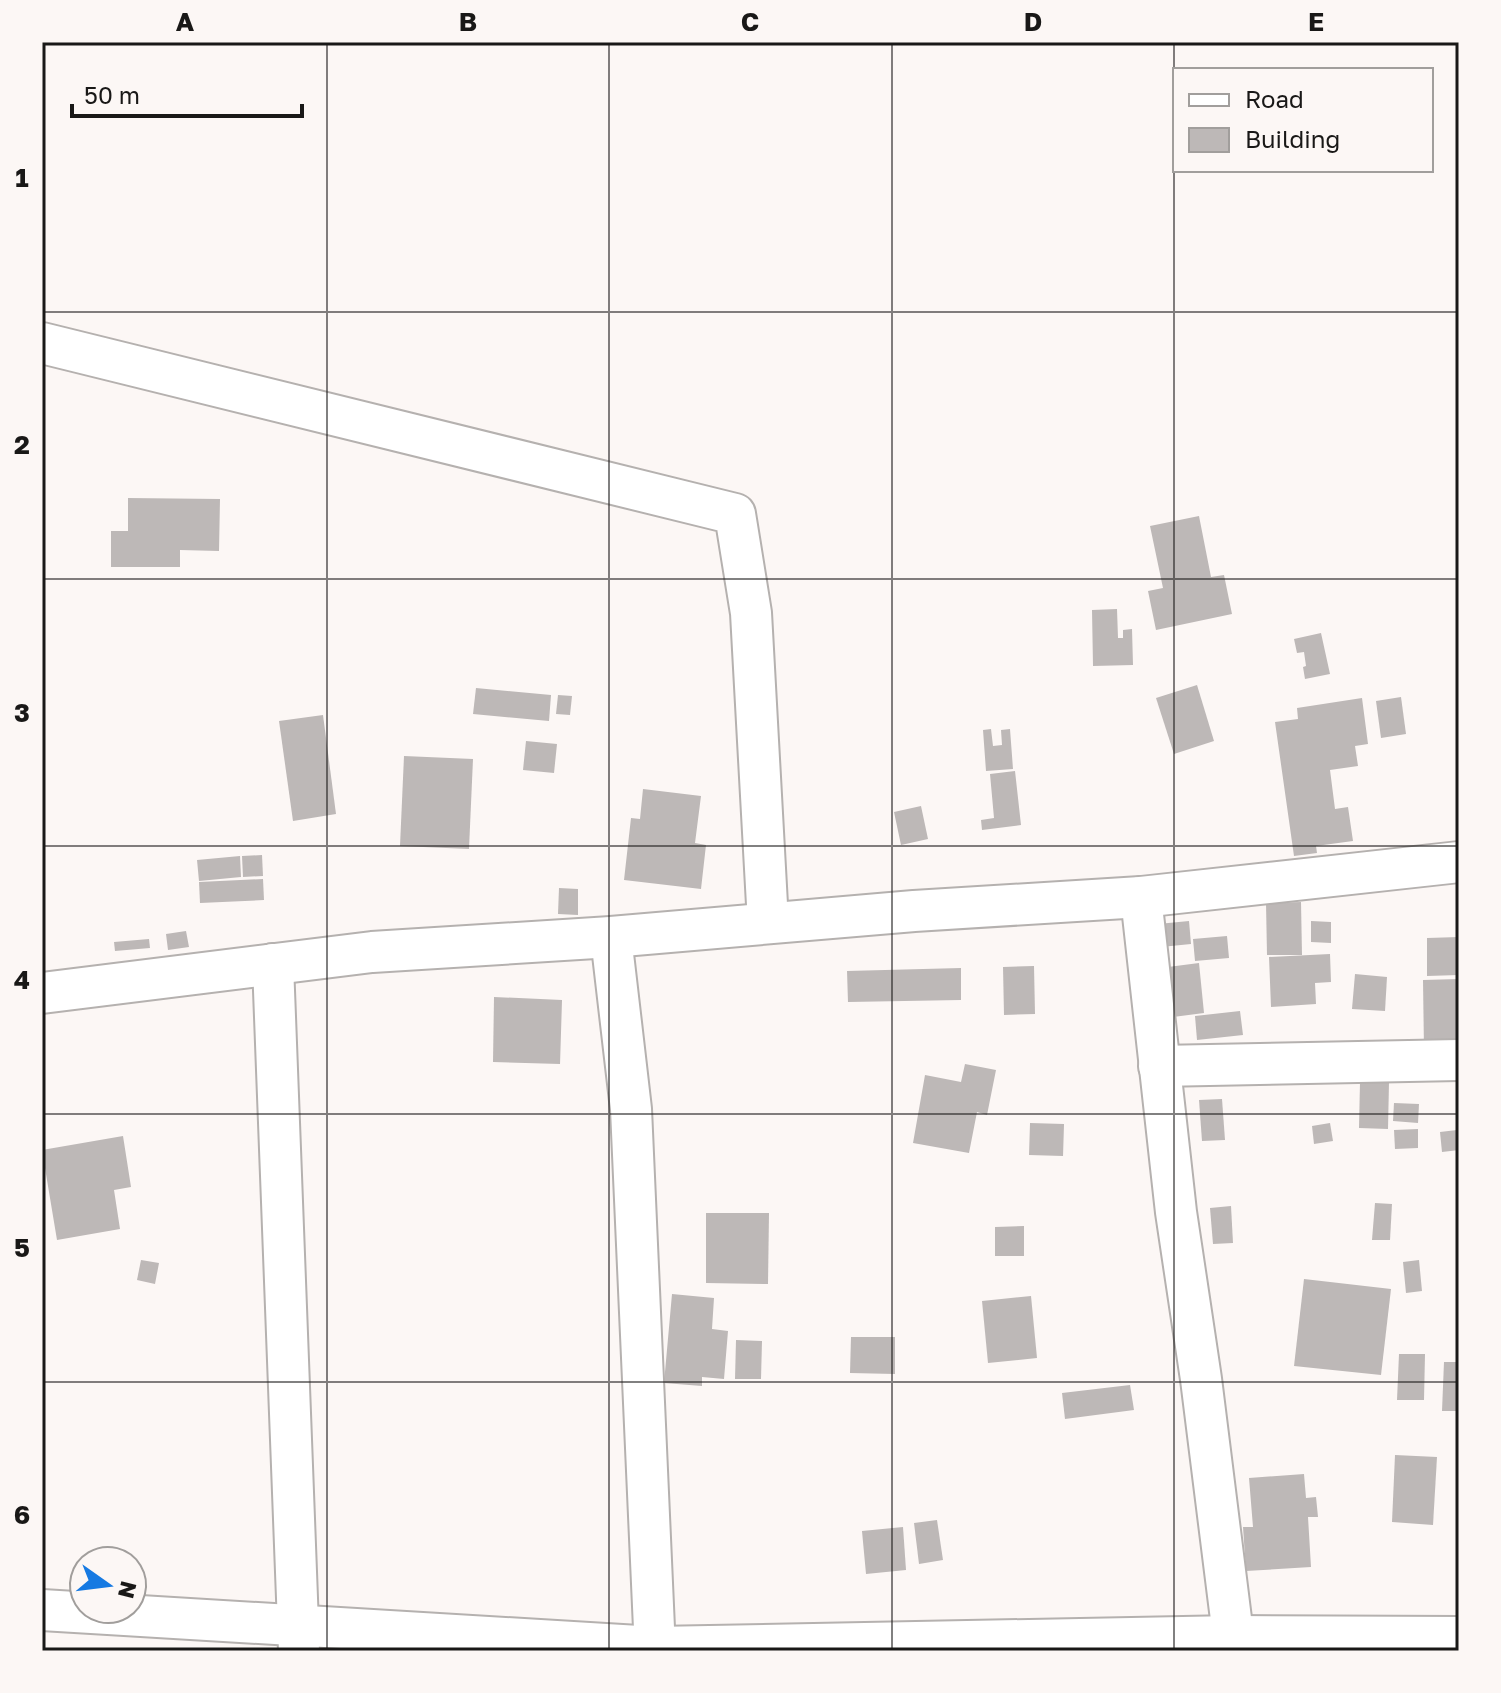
<svg xmlns="http://www.w3.org/2000/svg" width="1501" height="1693" font-family="'Golos Text',sans-serif">
	<rect width="100%" height="100%" fill="#fcf7f5"/>
	<!-- building -->
	<g fill="#bdb8b7">
		<polygon points="128,498 220,499 219,551 180,550 180,567 111,567 111,531 128,531"/>
		<polygon points="1199,516 1211,577 1224,575 1232,614 1156,630 1148,591 1163,588 1150,526"/>
		<polygon points="1117,609 1118,638 1123,638 1123,630 1132,629 1133,665 1093,666 1092,610"/>
		<polygon points="1321,633 1330,674 1305,679 1303,667 1306,666 1304,652 1297,653 1294,639"/>
		<polygon points="1197,685 1214,741 1174,754 1156,698"/>
		<polygon points="476,688 551,695 549,721 473,714"/>
		<polygon points="558,695 572,696 570,715 556,714"/>
		<polygon points="1401,697 1406,734 1381,738 1376,701"/>
		<polygon points="1362,698 1368,744 1355,746 1358,766 1330,770 1335,809 1348,807 1353,841 1316,846 1317,853 1294,856 1275,722 1298,719 1297,708"/>
		<polygon points="323,715 336,814 293,821 279,721"/>
		<polygon points="991,729 993,746 1002,745 1001,730 1010,729 1013,769 986,771 983,730"/>
		<polygon points="526,741 557,744 554,773 523,770"/>
		<polygon points="404,756 473,759 469,849 400,846"/>
		<polygon points="1015,771 1021,825 982,830 981,820 994,818 990,774"/>
		<polygon points="643,789 701,796 695,843 706,845 701,889 624,880 631,818 640,819"/>
		<polygon points="921,806 928,839 901,845 894,812"/>
		<polygon points="262,855 263,876 243,877 242,856"/>
		<polygon points="240,856 241,877 199,881 197,860"/>
		<polygon points="263,879 264,900 200,903 199,882"/>
		<polygon points="559,888 578,889 578,915 558,914"/>
		<polygon points="1301,902 1302,955 1267,955 1266,903"/>
		<polygon points="1189,921 1191,944 1161,947 1158,924"/>
		<polygon points="1311,921 1331,922 1331,943 1311,942"/>
		<polygon points="186,931 189,947 168,950 166,934"/>
		<polygon points="1227,936 1229,958 1195,961 1193,939"/>
		<polygon points="1459,937 1459,975 1427,976 1427,938"/>
		<polygon points="149,939 150,948 115,951 114,942"/>
		<polygon points="1330,954 1331,982 1315,983 1316,1004 1271,1007 1269,957"/>
		<polygon points="1199,963 1204,1013 1173,1017 1168,967"/>
		<polygon points="1034,966 1035,1014 1004,1015 1003,967"/>
		<polygon points="961,968 961,1000 848,1002 847,971"/>
		<polygon points="1355,974 1387,977 1385,1011 1352,1009"/>
		<polygon points="1459,979 1459,1049 1424,1050 1423,980"/>
		<polygon points="494,997 562,1000 560,1064 493,1062"/>
		<polygon points="1240,1011 1243,1035 1197,1040 1195,1016"/>
		<polygon points="965,1064 996,1070 987,1115 977,1112 969,1153 913,1143 925,1075 961,1082"/>
		<polygon points="1360,1082 1389,1082 1388,1129 1359,1128"/>
		<polygon points="1222,1099 1225,1140 1202,1141 1199,1100"/>
		<polygon points="1394,1103 1419,1104 1418,1123 1393,1121"/>
		<polygon points="1030,1123 1064,1124 1063,1156 1029,1155"/>
		<polygon points="1330,1123 1333,1141 1314,1144 1312,1126"/>
		<polygon points="1418,1129 1418,1148 1395,1149 1394,1130"/>
		<polygon points="1457,1130 1459,1150 1442,1152 1440,1132"/>
		<polygon points="123,1136 131,1187 114,1190 120,1229 57,1240 42,1150"/>
		<polygon points="1375,1203 1392,1204 1390,1240 1372,1240"/>
		<polygon points="1231,1206 1233,1243 1213,1244 1210,1208"/>
		<polygon points="706,1213 769,1213 768,1284 706,1283"/>
		<polygon points="1024,1226 1024,1256 995,1256 995,1227"/>
		<polygon points="141,1260 159,1263 155,1284 137,1280"/>
		<polygon points="1419,1260 1422,1291 1406,1293 1403,1262"/>
		<polygon points="1304,1279 1391,1289 1381,1375 1294,1366"/>
		<polygon points="672,1294 714,1298 712,1329 728,1331 724,1379 702,1377 702,1386 664,1383"/>
		<polygon points="1031,1296 1037,1358 988,1363 982,1301"/>
		<polygon points="851,1337 895,1337 895,1374 850,1373"/>
		<polygon points="736,1340 762,1341 761,1379 735,1379"/>
		<polygon points="1399,1354 1425,1354 1424,1400 1397,1400"/>
		<polygon points="1444,1362 1459,1362 1459,1411 1442,1411"/>
		<polygon points="1130,1385 1134,1410 1065,1419 1062,1393"/>
		<polygon points="1395,1455 1437,1457 1433,1525 1392,1522"/>
		<polygon points="1304,1474 1306,1498 1316,1497 1318,1517 1308,1517 1311,1567 1246,1571 1243,1527 1253,1527 1249,1478"/>
		<polygon points="937,1520 943,1560 919,1564 914,1523"/>
		<polygon points="903,1527 906,1570 866,1574 862,1531"/>
	</g>
	<g fill="none" stroke-linecap="round" stroke-linejoin="round">
		<defs>
			<g id="minor">
				<polyline points="42,343 735,514 751,613 768,923"/>
				<polyline points="1141,897 1176,1212 1201,1379 1235,1651"/>
				<polyline points="611,937 631,1109 655,1651"/>
				<polyline points="273,964 299,1651"/>
				<polyline points="42,993 372,952 611,937 914,911 1141,897 1459,862"/>
				<polyline points="1159,1066 1459,1060"/>
				<polyline points="42,1610 655,1647 1234,1636 1459,1637"/>
			</g>
		</defs>
		<!-- minor casing -->
		<use href="#minor" stroke="#b5b1af" stroke-width="44"/>
		<!-- minor -->
		<use href="#minor" stroke="#fff" stroke-width="40"/>
	</g>
	<!-- grid -->
	<path fill="none" stroke="#191817" stroke-width="2" stroke-opacity="0.55" d="M 327,42 L 327,1651M 609,42 L 609,1651M 892,42 L 892,1651M 1174,42 L 1174,1651M 42,312 L 1459,312M 42,579 L 1459,579M 42,846 L 1459,846M 42,1114 L 1459,1114M 42,1382 L 1459,1382"/>
	<!-- border -->
	<rect width="1501" height="1693" fill="none" stroke="#fcf7f5" stroke-width="88"/>
	<!-- legend -->
	<rect x="1173" y="68" width="260" height="104" fill="#fcf7f5" stroke="#a19e9c" stroke-width="2"/>
	<rect x="1189" y="94" width="40" height="12" fill="#ffffff" stroke="#a19e9c" stroke-width="2"/>
	<text x="1245" y="108" font-size="24" fill="#191817">Road</text>
	<rect x="1189" y="128" width="40" height="24" fill="#bdb8b7" stroke="#a19e9c" stroke-width="2"/>
	<text x="1245" y="148" font-size="24" fill="#191817">Building</text>
	<!-- north arrow -->
	<g transform="translate(108 1585) rotate(104)"><circle r="38" fill="#fcf7f5" stroke="#a19e9c" stroke-width="2"/>
	<path d="M0-6L14 30L0 20L-14 30Z" fill="#177ae2"/>
	<text y="-12" font-size="22" font-weight="bold" text-anchor="middle" fill="#191817">N</text>
	</g>
	<!-- scale -->
	<path d="M72 104v12h230v-12" fill="none" stroke="#191817" stroke-width="4"/>
	<text x="84" y="104" font-size="24" fill="#191817" stroke="#fcf7f5" stroke-width="6" paint-order="stroke">50 m</text>
	<rect x="44" y="44" width="1413" height="1605" fill="none" stroke="#191817" stroke-width="3"/>
	<g font-size="26" text-anchor="middle" font-weight="bold" fill="#191817">
		<text x="185" y="31">A</text>
		<text x="468" y="31">B</text>
		<text x="750" y="31">C</text>
		<text x="1033" y="31">D</text>
		<text x="1316" y="31">E</text>
		<text x="22" y="187">1</text>
		<text x="22" y="454">2</text>
		<text x="22" y="722">3</text>
		<text x="22" y="989">4</text>
		<text x="22" y="1257">5</text>
		<text x="22" y="1524">6</text>
	</g>
</svg>
